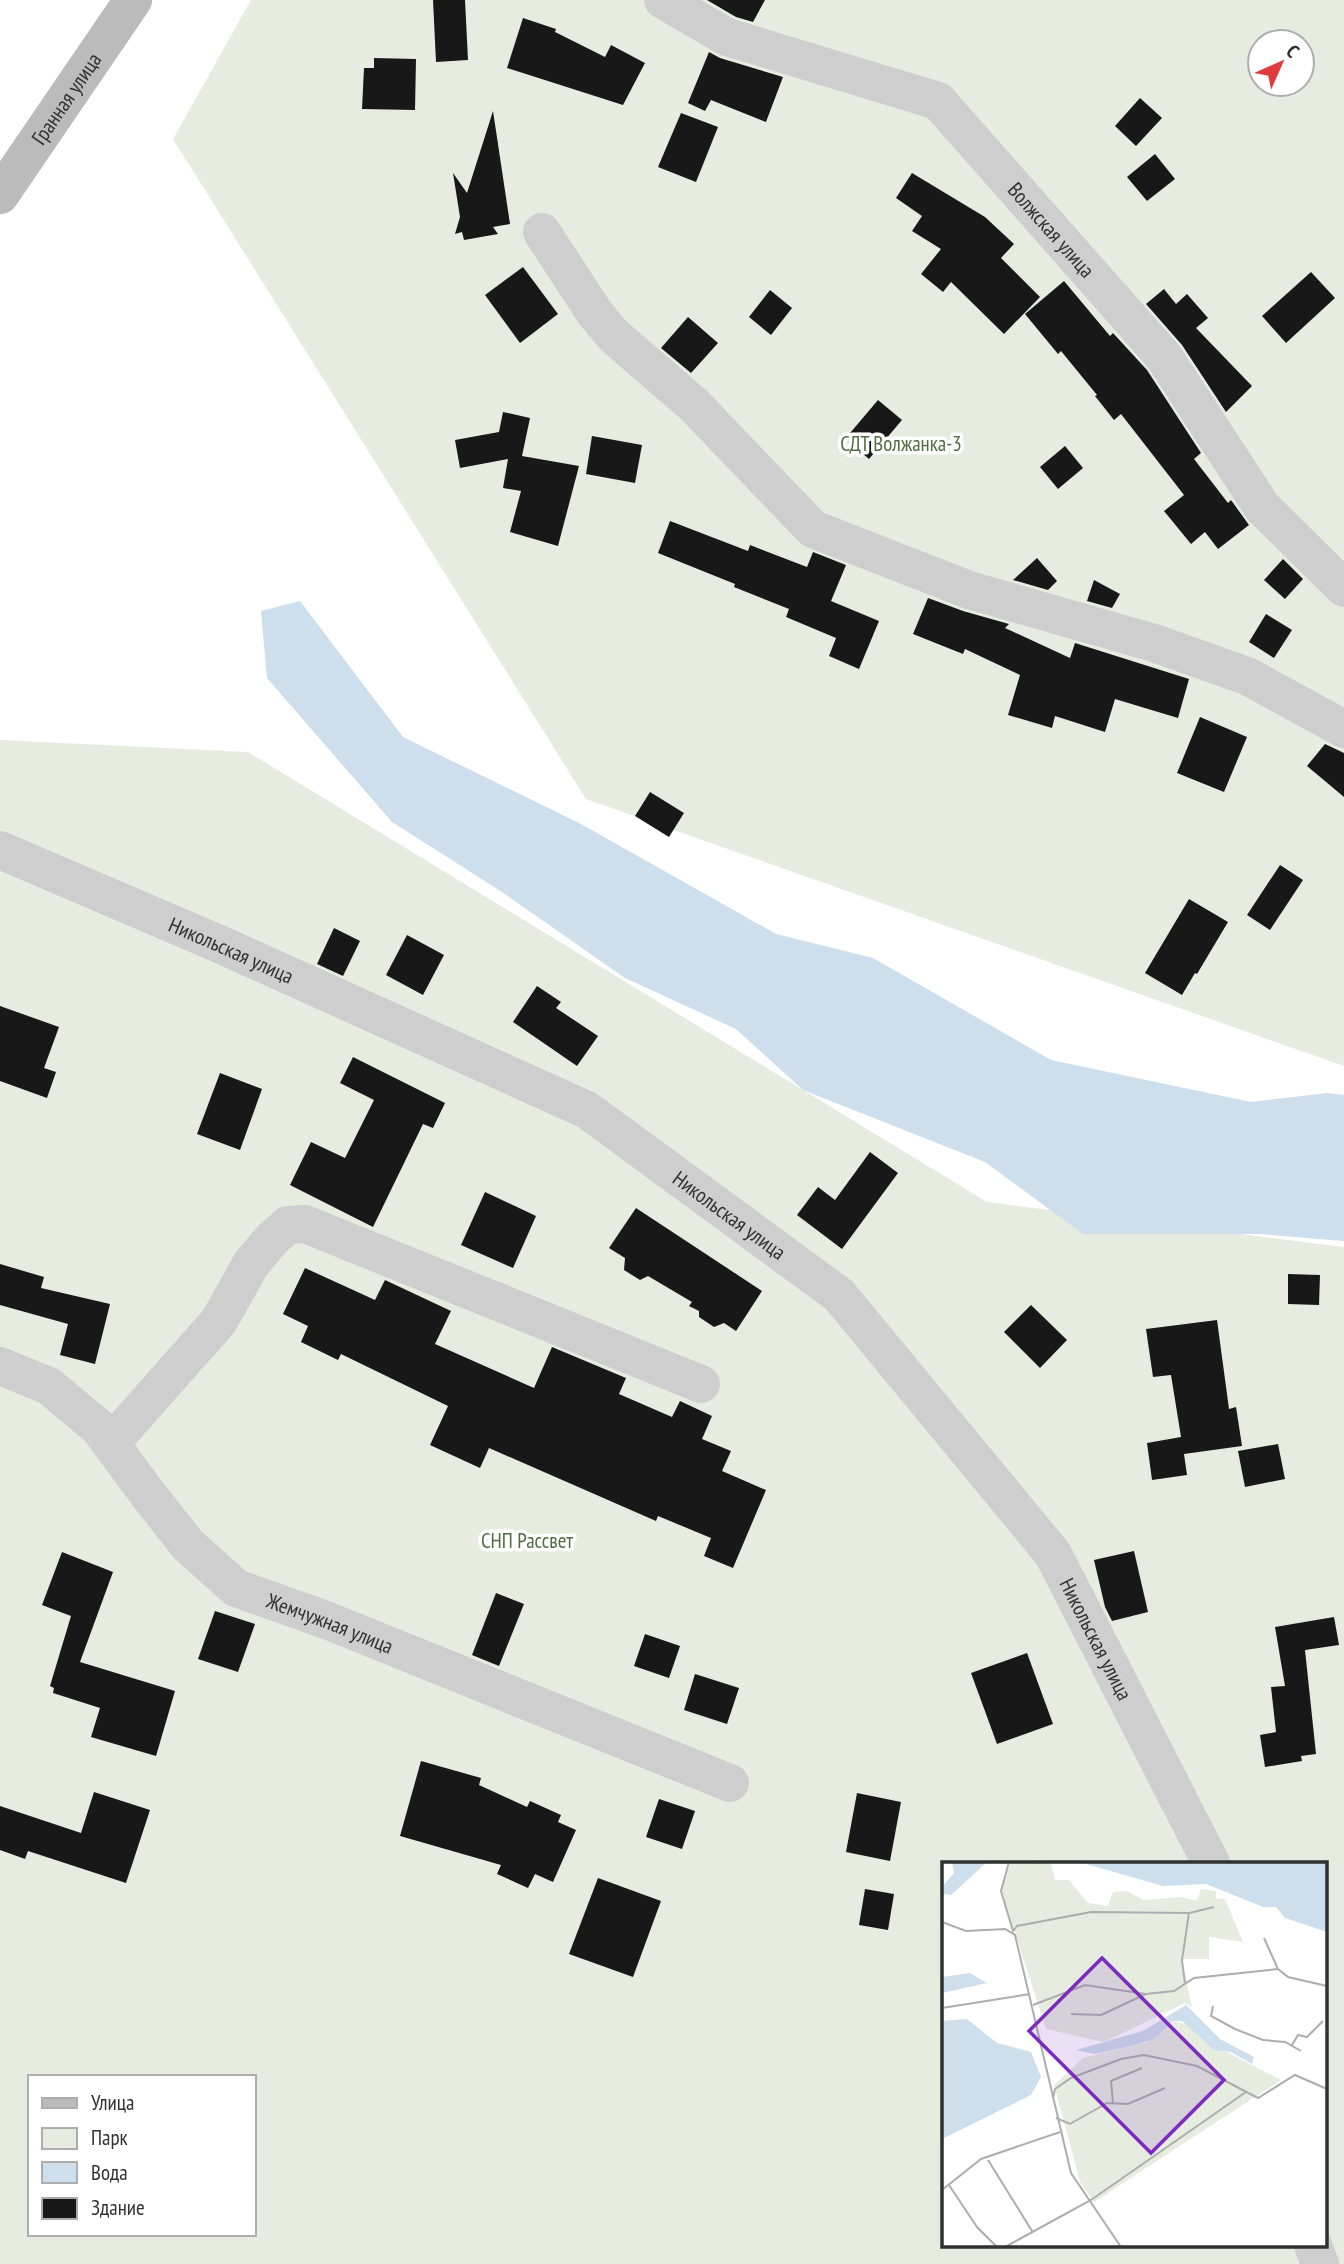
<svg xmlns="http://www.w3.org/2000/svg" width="1344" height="2264" font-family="'PT Sans Narrow',sans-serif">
	<rect width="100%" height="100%" fill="#fff"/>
	<!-- green -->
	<g fill="#e6ede0" fill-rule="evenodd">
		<path d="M 251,0 L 1344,0 L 1344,1066 L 586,799 L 173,139 ZM 1260,42 L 1302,42 L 1302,84 L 1260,84 Z"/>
		<path d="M 0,740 L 248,752 L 987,1202 L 1344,1247 L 1344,2264 L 0,2264 ZM 943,1863 L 1325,1863 L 1325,2245 L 943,2245 ZM 30,2077 L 254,2077 L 254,2234 L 30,2234 Z"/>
	</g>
	<!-- water -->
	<polygon fill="#cddeec" points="300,601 403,737 581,824 776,934 873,958 1051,1060 1251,1102 1327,1093 1344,1095 1344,1241 1259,1234 1083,1234 985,1162 803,1090 736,1029 625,978 502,892 392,822 267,678 261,611"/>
	<!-- building -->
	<g fill="#181818">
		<polygon points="433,0 465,0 468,60 436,62"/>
		<polygon points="707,0 765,0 753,22 736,17"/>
		<polygon points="523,18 556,29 555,32 605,57 611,45 645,63 623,105 507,68"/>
		<polygon points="709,52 720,58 783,77 766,122 711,100 705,111 688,103"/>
		<polygon points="374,58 416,59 415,110 362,109 364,68 374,68"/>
		<polygon points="1140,98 1162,118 1136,146 1115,126"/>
		<polygon points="493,111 510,224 493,227 498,234 464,240 462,232 455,234 460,217 453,173 467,193"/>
		<polygon points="681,113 718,127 696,182 658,167"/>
		<polygon points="1155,154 1175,179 1147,201 1127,177"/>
		<polygon points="912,173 985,217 1014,244 1001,258 1040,297 1004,334 951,282 943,292 921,274 941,249 912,231 922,216 896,198"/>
		<polygon points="523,267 558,314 520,343 485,295"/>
		<polygon points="1311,272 1335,298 1286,343 1262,316"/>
		<polygon points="1064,281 1110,336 1113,333 1147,370 1201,453 1194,459 1228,503 1231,500 1249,525 1218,549 1205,532 1191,544 1164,511 1184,495 1121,414 1114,420 1095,396 1097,395 1061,351 1058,354 1025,314"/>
		<polygon points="1164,289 1176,304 1187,294 1208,318 1196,328 1252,386 1226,412 1182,345 1146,304"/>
		<polygon points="770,290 792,308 771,335 749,317"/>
		<polygon points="688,317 718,343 691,373 661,348"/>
		<polygon points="878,400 902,420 869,459 845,439"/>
		<polygon points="503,412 530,418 522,456 579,466 558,546 510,532 521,491 503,488 508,459 460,468 455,440 499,432"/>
		<polygon points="592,436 642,445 635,483 586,474"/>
		<polygon points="1065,446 1083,468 1058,489 1040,467"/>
		<polygon points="670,521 748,551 750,545 807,567 813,552 846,565 831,601 879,621 859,669 829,656 836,638 786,617 789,609 734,587 735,584 658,553"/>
		<polygon points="1037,558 1057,581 1048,590 1013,580"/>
		<polygon points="1283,559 1303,579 1285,599 1264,580"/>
		<polygon points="1094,580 1120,594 1112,608 1087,601"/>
		<polygon points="928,598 963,611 1009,624 1005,628 1070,658 1075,643 1189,679 1178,718 1115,699 1105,732 1055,716 1052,728 1008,715 1020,675 965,649 963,654 913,634"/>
		<polygon points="1266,614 1292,630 1274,658 1249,642"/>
		<polygon points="1200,717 1247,737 1224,792 1177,773"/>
		<polygon points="1325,744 1344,753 1344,797 1307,766"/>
		<polygon points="650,792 684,813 669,837 635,816"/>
		<polygon points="1280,865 1303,880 1270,930 1247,915"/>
		<polygon points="1189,899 1228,922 1197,974 1195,973 1182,995 1145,973"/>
		<polygon points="334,928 360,941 343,976 317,964"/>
		<polygon points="407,935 444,955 423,995 386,975"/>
		<polygon points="537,986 561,1002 556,1008 598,1036 577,1066 513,1022"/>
		<polygon points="0,1006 59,1027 44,1068 56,1072 47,1098 0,1081"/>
		<polygon points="353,1057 445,1103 433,1128 423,1124 373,1227 290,1185 311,1142 345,1158 374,1100 340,1083"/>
		<polygon points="220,1073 262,1089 240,1150 197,1134"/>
		<polygon points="870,1152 898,1173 842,1249 797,1215 818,1187 835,1200"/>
		<polygon points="485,1192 536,1216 513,1268 461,1245"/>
		<polygon points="636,1208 762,1291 736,1331 724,1323 714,1327 699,1317 699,1311 689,1306 692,1302 648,1276 640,1280 624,1270 625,1258 609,1248"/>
		<polygon points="0,1264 44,1277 41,1288 110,1304 95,1364 60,1355 68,1324 0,1305"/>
		<polygon points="305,1268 375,1300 385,1280 451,1311 435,1344 534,1388 552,1347 626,1378 619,1394 672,1417 680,1401 712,1416 702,1439 731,1451 722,1471 766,1490 733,1568 704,1556 711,1538 658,1516 656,1521 489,1448 480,1468 430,1445 448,1406 341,1354 338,1360 301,1342 308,1326 283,1314"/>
		<polygon points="1288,1274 1320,1275 1319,1305 1288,1304"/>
		<polygon points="1031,1305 1067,1340 1040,1368 1004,1332"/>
		<polygon points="1217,1320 1229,1409 1236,1407 1242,1446 1184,1454 1187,1475 1152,1480 1147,1443 1181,1437 1171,1375 1153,1377 1146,1329"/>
		<polygon points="1278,1444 1285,1479 1245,1487 1238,1451"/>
		<polygon points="1134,1551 1148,1612 1112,1621 1105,1607 1094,1560"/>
		<polygon points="62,1552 113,1572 80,1662 175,1691 156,1756 91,1737 100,1708 53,1693 54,1688 50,1686 71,1616 42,1605"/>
		<polygon points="496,1593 524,1604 499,1666 472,1655"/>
		<polygon points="215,1611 255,1624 238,1672 198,1659"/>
		<polygon points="1334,1617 1339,1645 1305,1650 1316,1754 1301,1756 1302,1761 1265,1767 1260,1735 1276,1732 1271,1687 1285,1686 1275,1627"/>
		<polygon points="645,1634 680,1646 669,1678 634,1666"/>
		<polygon points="1027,1653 1053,1724 997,1744 971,1673"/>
		<polygon points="695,1674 739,1688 727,1724 684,1710"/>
		<polygon points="421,1761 481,1778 479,1785 527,1807 530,1801 561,1815 558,1822 576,1830 553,1882 535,1874 528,1888 497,1874 501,1865 400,1836"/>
		<polygon points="94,1792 150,1810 126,1883 28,1851 25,1859 0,1850 0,1806 81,1833"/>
		<polygon points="857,1793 901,1802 890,1861 846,1852"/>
		<polygon points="659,1799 695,1811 682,1849 646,1837"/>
		<polygon points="598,1878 661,1901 633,1977 569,1954"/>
		<polygon points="865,1889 894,1894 888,1930 859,1925"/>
	</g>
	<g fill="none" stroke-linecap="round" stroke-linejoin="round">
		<!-- street -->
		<g stroke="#cecece" stroke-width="38">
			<path id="s1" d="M 663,0 L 727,37 L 938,101 L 1164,357 L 1262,507 L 1344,588"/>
			<polyline points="542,232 594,312 613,335 694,405 813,529 969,590 1154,643 1247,676 1344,729"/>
			<path id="s2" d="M 0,850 L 217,943 L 587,1110 L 839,1295 L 1053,1554 L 1211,1863"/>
			<path id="s3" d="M 0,1366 L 49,1386 L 99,1428 L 147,1493 L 188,1545 L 236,1588 L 326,1620 L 730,1783"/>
			<polyline points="111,1443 219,1321 251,1264 272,1239 288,1225 305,1224 701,1384"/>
			<polyline points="1313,2245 1320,2264"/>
		</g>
		<!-- secondary -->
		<path stroke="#bbb" stroke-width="38" id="s4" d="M 0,195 L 133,0"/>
	</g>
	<g text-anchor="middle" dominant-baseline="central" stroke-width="7" stroke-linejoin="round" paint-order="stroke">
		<!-- street labels -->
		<g font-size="21" fill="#313131" stroke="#fff">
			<text stroke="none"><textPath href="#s4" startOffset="117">Гранная улица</textPath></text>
			<text stroke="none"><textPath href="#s1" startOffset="466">Волжская улица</textPath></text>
			<text stroke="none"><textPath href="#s2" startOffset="252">Никольская улица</textPath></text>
			<text stroke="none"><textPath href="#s2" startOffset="819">Никольская улица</textPath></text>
			<text stroke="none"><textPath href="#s3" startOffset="430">Жемчужная улица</textPath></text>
			<text stroke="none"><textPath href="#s2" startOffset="1386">Никольская улица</textPath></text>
		</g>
		<!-- park labels -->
		<g font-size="21" fill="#516c3f" stroke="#fff">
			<text x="901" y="443">СДТ Волжанка-3</text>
			<text x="527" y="1540">СНП Рассвет</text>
		</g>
	</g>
	<!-- overview -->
	<g transform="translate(942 1862)">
		<rect width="385" height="385" fill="#fff"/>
		<path d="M 69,0 L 109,2 L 113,18 L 127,18 L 146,41 L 166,44 L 171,30 L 185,29 L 202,38 L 239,35 L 255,39 L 259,27 L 274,29 L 274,36 L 283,37 L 301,80 L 267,75 L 267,97 L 240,97 L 250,145 L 243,141 L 162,180 L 104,167 L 59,28 ZM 232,159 L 246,163 L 259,177 L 339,218 L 152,340 L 138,320 L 112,223 L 141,196 L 205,180 Z" fill="#e6ede0"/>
		<path d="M 10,0 L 45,0 L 9,33 L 0,32 L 0,25 L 12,11 ZM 137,0 L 385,0 L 385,70 L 343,56 L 334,45 L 321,45 L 264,22 L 221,24 ZM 28,111 L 45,121 L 0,131 L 0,115 ZM 244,143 L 278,177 L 312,195 L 310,202 L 289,190 L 272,188 L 240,159 L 231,159 L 212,177 L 189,184 L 153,192 L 134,188 L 201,169 ZM 25,157 L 55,181 L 89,190 L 99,215 L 89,233 L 0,277 L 0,159 Z" fill="#cddeec"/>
		<path fill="none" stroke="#adadad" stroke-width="2" d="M 67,0 L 59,29 L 71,69 L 75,64 L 149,50 L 247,51M 0,60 L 24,69 L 63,67 L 73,73 L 129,311 L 179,385M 322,76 L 336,107 L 346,115 L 385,124M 243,122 L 240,98 L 247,51 L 272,45M 91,143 L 143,123 L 204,132M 271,144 L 269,154 L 293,167 L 321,178 L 343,180 L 359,189M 0,146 L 88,132M 129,152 L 159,153 L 204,132 L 232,129 L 252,116 L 336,107M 350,183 L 356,173 L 365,175 L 381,159M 111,237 L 113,227 L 129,216 L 179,197 L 202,193 L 255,204 L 316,236 L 353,213 L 385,227M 171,241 L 169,219 L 200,206M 114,256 L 128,262 L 165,241 L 186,242 L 223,226M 46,298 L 90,369M 7,323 L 35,365 L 55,385M 0,328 L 39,297 L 118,270M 63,385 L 149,338 L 304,230"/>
		<path fill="#7b2cbf" fill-opacity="0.15" stroke="#7b2cbf" stroke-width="3.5" d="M 160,96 L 282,218 L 209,291 L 87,169 Z"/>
		<rect width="385" height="385" fill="none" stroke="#313131" stroke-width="3.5"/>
	</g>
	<!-- legend -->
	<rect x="28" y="2075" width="228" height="161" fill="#ffffff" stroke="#adadad" stroke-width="2"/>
	<rect x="42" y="2098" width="35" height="10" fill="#bbbbbb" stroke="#adadad" stroke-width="2"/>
	<text x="91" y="2110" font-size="21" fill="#313131">Улица</text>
	<rect x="42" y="2128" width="35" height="21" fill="#e6ede0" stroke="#adadad" stroke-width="2"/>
	<text x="91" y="2145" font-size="21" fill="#313131">Парк</text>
	<rect x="42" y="2162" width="35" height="21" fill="#cddeec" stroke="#adadad" stroke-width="2"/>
	<text x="91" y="2180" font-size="21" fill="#313131">Вода</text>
	<rect x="42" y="2198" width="35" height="21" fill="#181818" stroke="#adadad" stroke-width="2"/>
	<text x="91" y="2215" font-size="21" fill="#313131">Здание</text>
	<!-- north arrow -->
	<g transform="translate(1281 63) rotate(45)"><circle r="33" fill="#ffffff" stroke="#adadad" stroke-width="2"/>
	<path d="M0-5L12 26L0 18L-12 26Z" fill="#e03b3c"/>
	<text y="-10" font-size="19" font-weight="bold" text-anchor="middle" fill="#313131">С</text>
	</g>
</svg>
